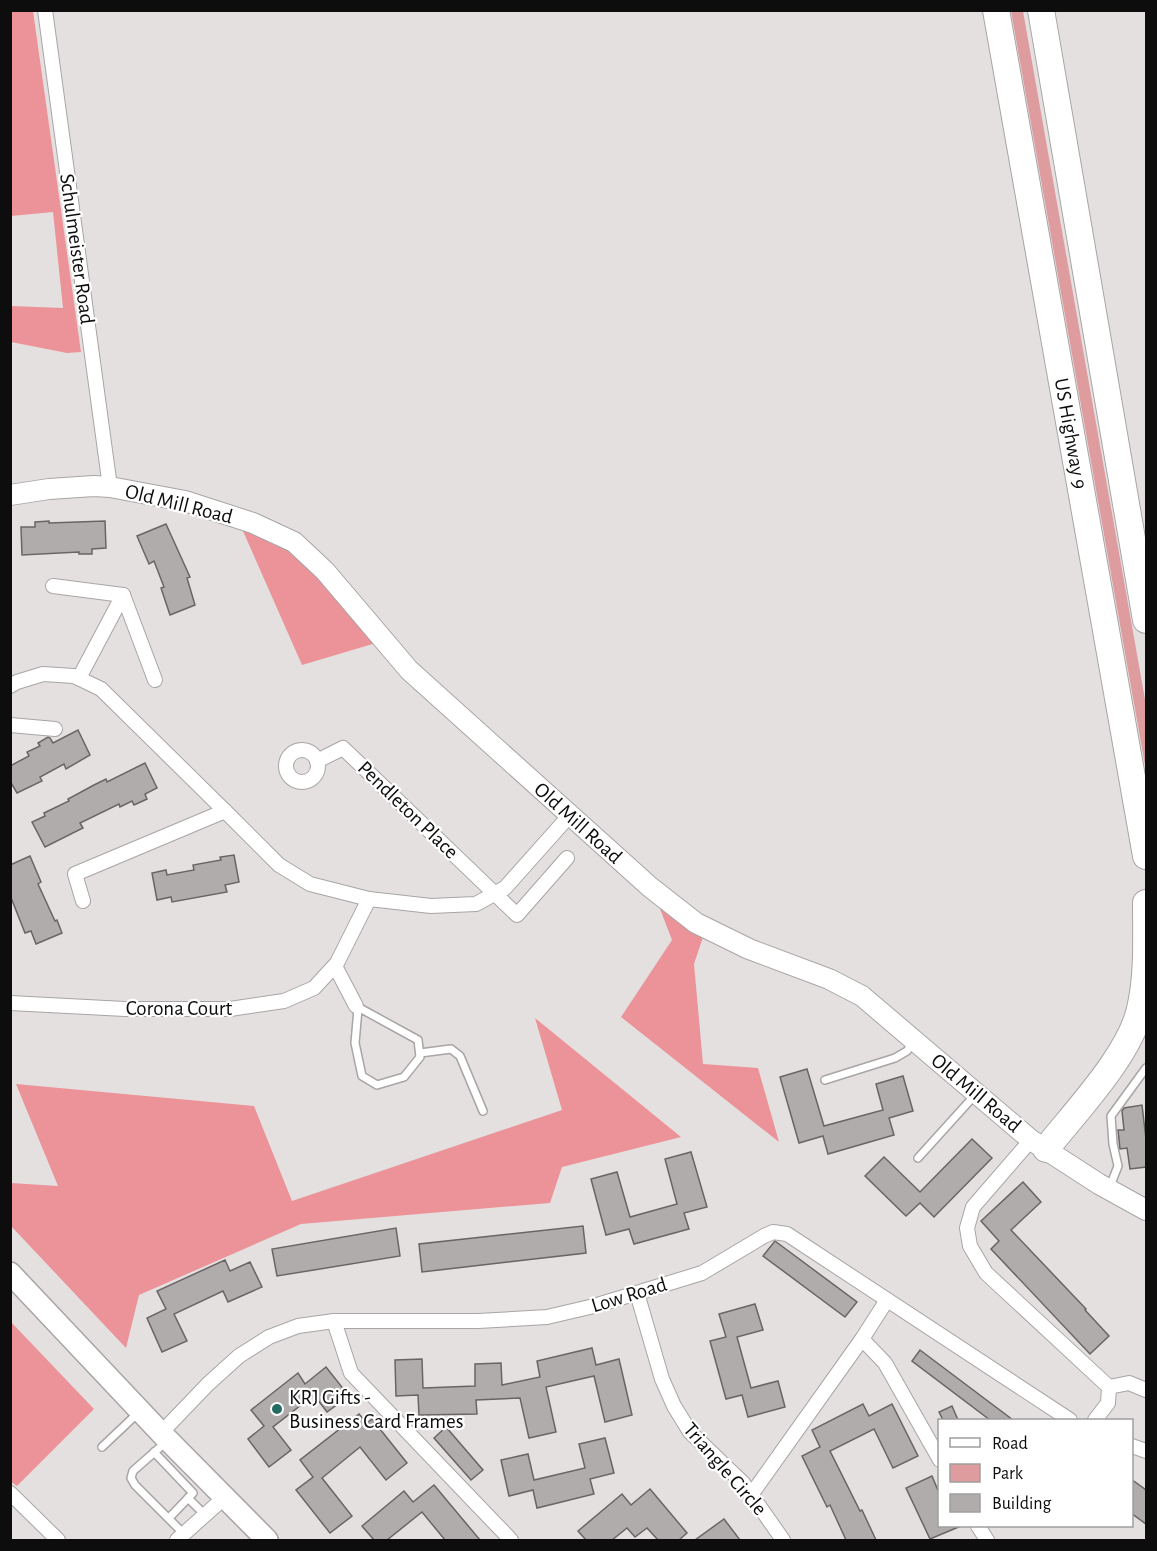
<svg xmlns="http://www.w3.org/2000/svg" width="1157" height="1551" font-family="'Alegreya Sans',sans-serif">
	<rect width="100%" height="100%" fill="#e5e0e0"/>
	<!-- green -->
	<polygon fill="#de9c9f" points="1011,11 1023,11 1146,705 1146,771"/>
	<!-- forest -->
	<g fill="#eb9398">
		<polygon points="10,11 33,11 81,352 67,353 11,342 11,306 63,308 53,212 11,216"/>
		<polygon points="239,522 284,544 320,575 376,643 302,665"/>
		<polygon points="657,901 703,937 694,964 703,1064 758,1068 779,1142 621,1017 672,940"/>
		<polygon points="535,1018 681,1137 562,1167 550,1203 301,1224 139,1295 126,1348 11,1226 11,1183 58,1186 16,1084 254,1106 292,1201 562,1110"/>
		<polygon points="11,1322 94,1409 17,1486 10,1481"/>
	</g>
	<!-- building -->
	<g fill="#b0acac" stroke="#696566" stroke-width="1.5">
		<polygon points="49,521 49,523 105,521 106,548 92,549 92,554 79,554 79,552 22,555 21,527 35,527 35,522"/>
		<polygon points="166,524 190,577 187,578 195,605 170,615 161,588 164,587 154,561 149,564 137,536"/>
		<polygon points="78,730 90,755 66,769 64,764 40,777 42,781 17,793 10,781 10,766 29,756 27,752 40,746 38,743 48,737 50,738 53,743"/>
		<polygon points="145,763 157,788 145,794 147,799 134,805 132,801 120,807 119,804 80,823 83,828 45,847 32,822 45,816 44,813 69,801 68,799 94,785 106,779 107,782"/>
		<polygon points="234,855 239,882 225,885 227,892 172,902 171,897 157,900 152,873 166,870 167,875 194,870 193,865 221,860 220,857"/>
		<polygon points="30,856 41,882 38,884 55,921 57,920 62,933 36,944 31,931 25,933 10,895 10,865"/>
		<polygon points="807,1069 824,1126 883,1110 876,1084 903,1076 913,1111 889,1118 894,1135 828,1154 823,1136 799,1143 780,1077"/>
		<polygon points="1142,1105 1146,1139 1146,1167 1130,1169 1127,1148 1120,1149 1118,1130 1124,1130 1122,1111 1124,1108"/>
		<polygon points="972,1139 992,1158 934,1217 920,1203 906,1216 865,1176 884,1157 920,1192"/>
		<polygon points="691,1152 707,1207 684,1213 689,1229 634,1244 629,1229 606,1235 591,1179 617,1172 630,1217 677,1204 665,1159"/>
		<polygon points="1023,1182 1041,1202 1011,1230 1086,1309 1085,1310 1109,1336 1090,1354 991,1249 999,1241 981,1221"/>
		<polygon points="583,1226 586,1253 422,1272 419,1244"/>
		<polygon points="396,1228 400,1256 277,1276 272,1249"/>
		<polygon points="775,1241 857,1302 845,1317 763,1256"/>
		<polygon points="225,1260 230,1271 250,1262 262,1287 228,1302 223,1291 174,1314 187,1341 162,1352 147,1318 166,1309 157,1291"/>
		<polygon points="755,1304 763,1330 737,1337 751,1388 778,1381 785,1407 748,1417 742,1395 726,1399 710,1341 726,1337 719,1314"/>
		<polygon points="592,1348 596,1365 619,1359 632,1415 605,1422 594,1376 546,1387 556,1432 529,1438 520,1398 476,1400 477,1414 419,1415 418,1395 396,1396 395,1360 422,1359 423,1388 475,1386 475,1364 501,1363 502,1385 540,1377 537,1361"/>
		<polygon points="920,1350 1013,1420 990,1420 912,1361"/>
		<polygon points="326,1367 349,1396 327,1412 314,1395 273,1427 291,1450 269,1467 248,1439 264,1426 251,1410 298,1373 305,1384"/>
		<polygon points="863,1404 869,1416 892,1404 918,1456 893,1468 874,1429 830,1451 860,1511 862,1510 876,1540 846,1540 830,1505 827,1507 802,1456 820,1447 812,1430"/>
		<polygon points="952,1406 958,1420 943,1420 939,1412"/>
		<polygon points="359,1414 367,1423 372,1419 407,1463 386,1480 360,1447 322,1478 352,1516 330,1533 296,1490 313,1477 300,1460"/>
		<polygon points="446,1427 483,1470 471,1480 434,1438"/>
		<polygon points="605,1438 614,1473 590,1479 594,1494 537,1508 533,1490 509,1496 501,1460 528,1454 534,1480 585,1468 579,1444"/>
		<polygon points="932,1476 939,1493 939,1526 961,1526 930,1539 906,1488"/>
		<polygon points="1131,1479 1146,1490 1146,1524 1131,1513"/>
		<polygon points="434,1485 480,1540 445,1540 422,1512 387,1540 374,1540 362,1526 404,1491 413,1502"/>
		<polygon points="650,1489 687,1533 679,1540 658,1540 647,1528 635,1537 627,1528 612,1540 586,1540 578,1531 622,1494 631,1505"/>
		<polygon points="724,1519 740,1540 695,1540"/>
	</g>
	<g fill="none" stroke-linecap="round" stroke-linejoin="round">
		<defs>
			<g id="lane">
				<polygon points="356,1006 418,1040 420,1057 404,1077 377,1085 362,1076 355,1043 358,1009"/>
				<polyline points="420,1053 451,1049 460,1056 483,1111"/>
				<polyline points="825,1080 895,1058 907,1051 913,1042"/>
				<polyline points="918,1158 975,1095"/>
				<polyline points="1109,1189 1118,1166 1113,1144 1111,1116 1146,1068"/>
				<polyline points="166,1442 133,1471 131,1478 135,1485 184,1534"/>
				<polyline points="102,1447 138,1413"/>
				<polyline points="154,1452 193,1493 169,1518"/>
				<polyline points="188,1498 205,1515"/>
			</g>
			<g id="street">
				<polyline points="45,10 110,487"/>
				<polyline points="53,586 123,595"/>
				<polyline points="123,595 155,680"/>
				<polyline points="79,678 123,595"/>
				<polyline points="10,686 17,682 43,674 74,676 101,689 225,811"/>
				<polyline points="10,725 55,729"/>
				<circle cx="302" cy="766" r="16"/>
				<polyline points="317,761 343,748 517,915 567,858"/>
				<polyline points="83,901 75,874 225,811 279,865 310,884 369,899 431,906 476,904 505,888 570,815"/>
				<polyline points="335,966 356,1006"/>
				<polyline points="10,1003 125,1009 230,1009 284,1001 314,988 337,963 369,899"/>
				<polyline points="1031,1140 973,1207 967,1228 970,1246 986,1273 1109,1387 1108,1403 1095,1420"/>
				<polyline points="637,1293 662,1379 674,1406 690,1432 743,1483 783,1540"/>
				<polyline points="334,1321 351,1373 511,1540"/>
				<polyline points="862,1339 885,1363 940,1460"/>
				<polyline points="1109,1387 1129,1383 1146,1390"/>
				<polyline points="161,1433 208,1384 239,1356 269,1337 298,1326 334,1321 478,1321 547,1317 594,1306 702,1273 764,1236 773,1232 787,1234 1070,1420"/>
				<polyline points="1132,1446 1146,1451"/>
				<polyline points="10,1493 58,1540"/>
				<polyline points="751,1495 862,1339 887,1300"/>
				<polyline points="978,1526 987,1540"/>
				<polyline points="177,1540 225,1497"/>
			</g>
			<polyline id="secondary" points="10,495 49,489 94,486 110,487 185,501 253,523 294,542 325,571 409,670 650,887 696,923 749,949 829,979 862,996 1031,1140 1099,1184 1146,1210"/>
			<polyline id="primary" points="10,1273 161,1433 267,1540"/>
			<g id="highway">
				<path id="s1" d="M 996,10 L 1146,856"/>
				<polyline points="1041,10 1146,620"/>
				<path d="M 1046,1149 C 1075,1112 1130,1055 1140,1009 C 1148,974 1146,938 1146,903"/>
			</g>
		</defs>
		<!-- lane casing -->
		<use href="#lane" stroke="#a9a4a5" stroke-width="10"/>
		<!-- street casing -->
		<use href="#street" stroke="#a9a4a5" stroke-width="16"/>
		<!-- secondary casing -->
		<use href="#secondary" stroke="#a9a4a5" stroke-width="22"/>
		<!-- primary casing -->
		<use href="#primary" stroke="#a9a4a5" stroke-width="24"/>
		<!-- highway casing -->
		<use href="#highway" stroke="#a9a4a5" stroke-width="28"/>
		<!-- lane -->
		<use href="#lane" stroke="#fff" stroke-width="7"/>
		<!-- street -->
		<use href="#street" stroke="#fff" stroke-width="14"/>
		<!-- secondary -->
		<use href="#secondary" stroke="#fff" stroke-width="20"/>
		<!-- primary -->
		<use href="#primary" stroke="#fff" stroke-width="21"/>
		<!-- highway -->
		<use href="#highway" stroke="#fff" stroke-width="26"/>
	</g>
	<!-- markers -->
	<circle fill="#246c62" stroke="#fff" stroke-width="2" cx="277" cy="1409" r="6"/>
	<g text-anchor="middle" dominant-baseline="central" stroke-width="4.5" stroke-linejoin="round" paint-order="stroke">
		<!-- street labels -->
		<g font-size="21" fill="#0e0d0d" stroke="#fff">
			<text transform="translate(77 249) rotate(82)">Schulmeister Road</text>
			<text stroke="none"><textPath href="#s1" startOffset="430">US Highway 9</textPath></text>
			<text transform="translate(179 504) rotate(14)">Old Mill Road</text>
			<text transform="translate(408 810) rotate(44)">Pendleton Place</text>
			<text transform="translate(578 823) rotate(42)">Old Mill Road</text>
			<text x="179" y="1008">Corona Court</text>
			<text transform="translate(976 1093) rotate(40)">Old Mill Road</text>
			<text transform="translate(629 1295) rotate(-17)">Low Road</text>
			<text transform="translate(725 1469) rotate(49)">Triangle Circle</text>
		</g>
		<!-- poi labels -->
		<g font-size="21" fill="#0e0d0d" stroke="#fff" text-anchor="start">
			<text x="289" y="1397">KRJ Gifts -<tspan x="289" dy="24">Business Card Frames</tspan></text>
		</g>
	</g>
	<!-- border -->
	<rect width="1157" height="1551" fill="none" stroke="#0e0d0d" stroke-width="24"/>
	<!-- legend -->
	<rect x="938" y="1419" width="195" height="108" fill="#ffffff" stroke="#9f9e9e" stroke-width="1.5"/>
	<rect x="950" y="1438" width="30" height="9" fill="#ffffff" stroke="#9f9e9e" stroke-width="1.5"/>
	<text x="992" y="1449" font-size="18" fill="#0e0d0d">Road</text>
	<rect x="950" y="1464" width="30" height="18" fill="#de9c9f" stroke="#9f9e9e" stroke-width="1.5"/>
	<text x="992" y="1479" font-size="18" fill="#0e0d0d">Park</text>
	<rect x="950" y="1494" width="30" height="18" fill="#b0acac" stroke="#9f9e9e" stroke-width="1.5"/>
	<text x="992" y="1509" font-size="18" fill="#0e0d0d">Building</text>
</svg>
